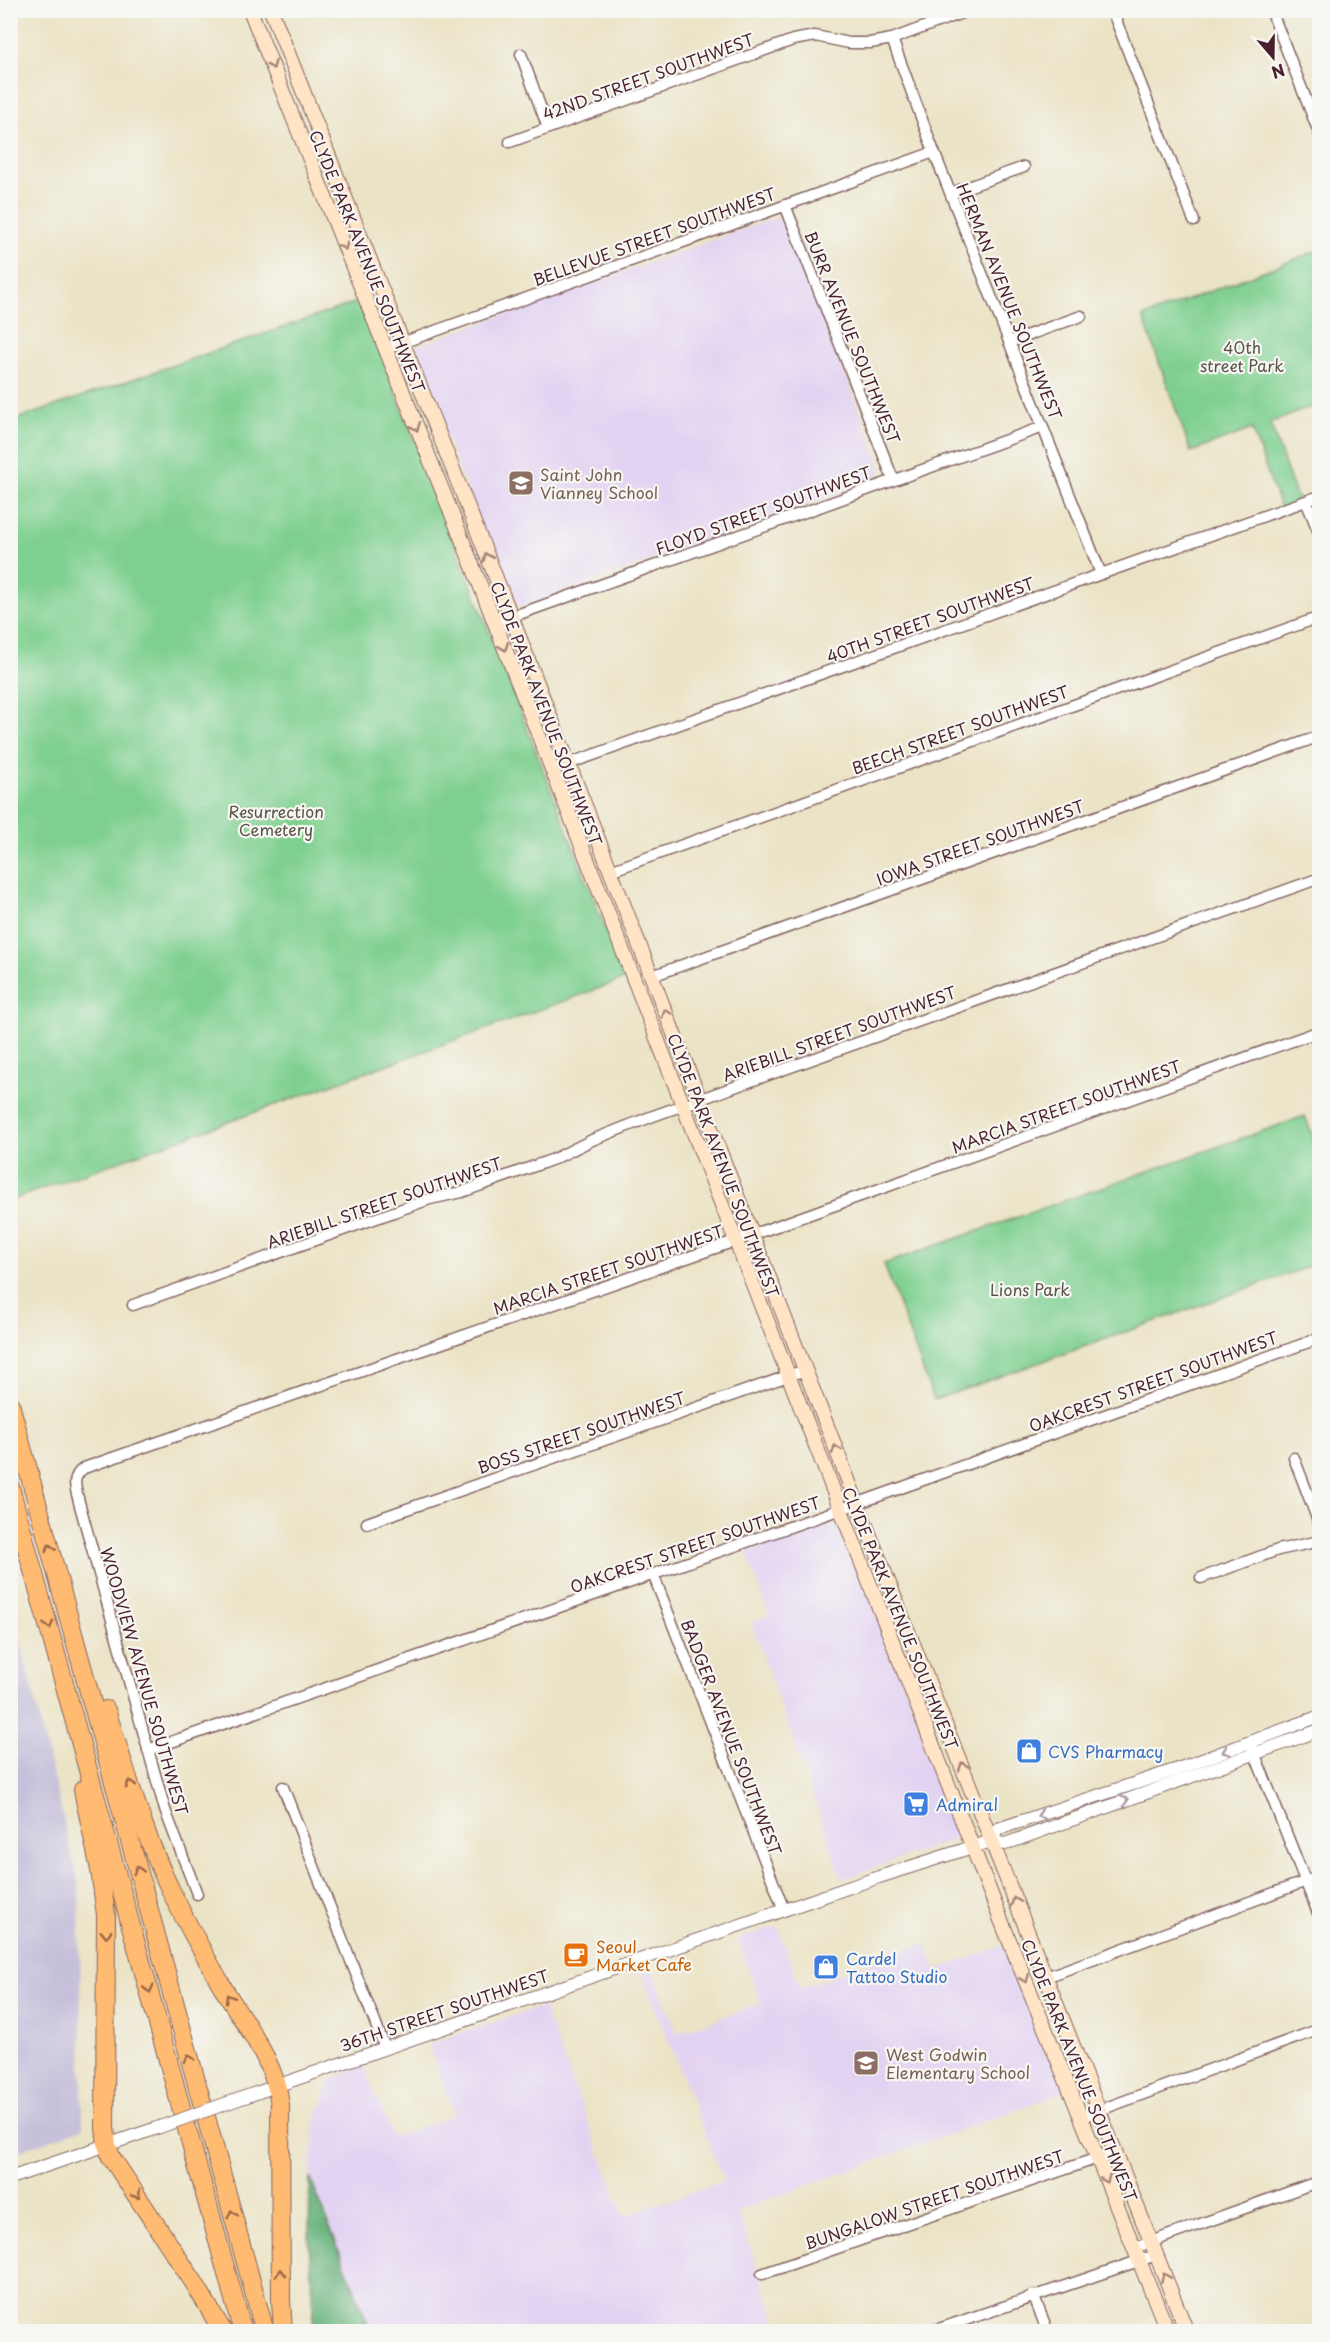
<svg xmlns="http://www.w3.org/2000/svg" width="1330" height="2342" font-family="'Playpen Sans',sans-serif">
	<rect width="100%" height="100%" fill="#f6f6f2"/>
	<filter id="ink" filterUnits="userSpaceOnUse"><feTurbulence type="fractalNoise" baseFrequency=".0167" numOctaves="2"/><feDisplacementMap in="SourceGraphic" scale="12" xChannelSelector="R" yChannelSelector="G"/><feConvolveMatrix kernelMatrix="1 2 1 2 8 2 1 2 1" color-interpolation-filters="sRGB"/></filter>
	<filter id="wash" filterUnits="userSpaceOnUse"><feTurbulence type="fractalNoise" baseFrequency=".008" numOctaves="4" result="noise"/><feDisplacementMap in="SourceGraphic" scale="24" xChannelSelector="R" yChannelSelector="G"/><feGaussianBlur stdDeviation="1.35" result="paint"/><feColorMatrix in="noise" values="0 0 0 0 0 0 0 0 0 0 0 0 0 0 0 0 0 1.4 0 .05"/><feComposite in="paint" operator="in"/></filter>
	<g filter="url(#wash)">
		<rect width="100%" height="100%" fill="#ebe3c5"/>
		<!-- built -->
		<g fill="#e3d3f2">
			<polygon points="775,218 788,226 882,469 878,479 524,606 512,603 412,351 419,345"/>
			<polygon points="826,1523 842,1525 959,1826 953,1840 842,1879 751,1622 769,1615 746,1551"/>
			<polygon points="778,1926 800,1988 925,1943 936,1970 1007,1944 1065,2092 737,2211 780,2331 371,2331 310,2177 315,2123 331,2079 364,2066 393,2137 455,2115 428,2044 543,2006 624,2216 724,2181 641,1972 652,1968 677,2033 761,2004 738,1939"/>
		</g>
		<!-- industrial -->
		<polygon fill="#c6c0da" points="11,1601 79,1885 83,2128 11,2154"/>
		<!-- green -->
		<g fill="#7fd090" stroke="#64785e" stroke-width="1.5">
			<polygon points="1319,250 1319,404 1270,423 1298,501 1281,510 1252,429 1191,452 1143,317"/>
			<polygon points="360,301 625,979 11,1200 11,421"/>
			<polygon points="1305,1116 1319,1153 1319,1263 934,1400 884,1264"/>
		</g>
		<!-- forest -->
		<polygon fill="#67b27a" stroke="#586852" stroke-width="1.5" points="310,2177 371,2331 314,2331 309,2240"/>
	</g>
	<g filter="url(#ink)">
		<g fill="none" stroke-linecap="round" stroke-linejoin="round">
			<defs>
				<g id="minor">
					<polyline points="1112,10 1194,221"/>
					<polyline points="1271,10 1320,135"/>
					<polyline points="892,39 934,152 1101,574"/>
					<polyline points="521,54 548,128"/>
					<polyline points="510,142 793,40 815,36 849,43 870,43 892,39 970,10"/>
					<polyline points="951,193 1024,167"/>
					<polyline points="785,205 893,479"/>
					<polyline points="1009,342 1081,316"/>
					<polyline points="385,349 934,152"/>
					<polyline points="1306,501 1320,535"/>
					<polyline points="494,623 1043,427"/>
					<polyline points="551,770 1320,496"/>
					<polyline points="610,871 1320,617"/>
					<polyline points="652,976 1320,736"/>
					<polyline points="133,1305 430,1199 462,1192 554,1159 592,1140 653,1116 1320,878"/>
					<polyline points="1294,1458 1320,1526"/>
					<polyline points="367,1523 805,1370"/>
					<polyline points="653,1574 784,1910"/>
					<polyline points="1201,1578 1278,1550 1320,1541"/>
					<polyline points="1250,1742 1320,1918"/>
					<polyline points="148,1750 870,1499 1320,1338"/>
					<polyline points="283,1787 385,2048"/>
					<path d="M 197,1894 L 165,1810 L 79,1502 C 76,1488 70,1478 84,1468 L 718,1247 L 1320,1031"/>
					<polyline points="1046,1977 1320,1876"/>
					<polyline points="1081,2117 1320,2029"/>
					<polyline points="1134,2248 1320,2181"/>
					<polyline points="762,2274 1115,2152"/>
					<polyline points="1033,2295 1048,2332"/>
					<polyline points="930,2332 1156,2255"/>
				</g>
				<g id="tertiary">
					<polyline points="991,1841 998,1829 1175,1770 1320,1716"/>
					<polyline points="233,2101 879,1877 991,1841 1005,1844 1320,1730"/>
					<polyline points="10,2178 154,2129"/>
				</g>
				<g id="secondary">
					<polyline points="250,10 473,567 1001,1920 1168,2332"/>
					<polyline points="271,10 511,616 857,1503 1187,2332"/>
				</g>
				<g id="motorway">
					<polyline points="10,1404 265,2332"/>
					<polyline points="10,1487 243,2332"/>
					<path d="M 106,1710 C 126,1771 143,1833 171,1891 C 187,1925 206,1958 225,1991 C 246,2026 276,2063 280,2105 L 281,2301 L 283,2332"/>
					<polyline points="83,1790 100,1870 106,1915 105,2128 107,2145 111,2157 195,2284 223,2332"/>
				</g>
			</defs>
			<!-- minor casing -->
			<use href="#minor" stroke="#826461" stroke-width="13"/>
			<!-- tertiary casing -->
			<use href="#tertiary" stroke="#826461" stroke-width="14"/>
			<!-- secondary casing -->
			<use href="#secondary" stroke="#826461" stroke-width="16"/>
			<!-- motorway casing -->
			<use href="#motorway" stroke="#826461" stroke-width="20"/>
			<!-- minor -->
			<use href="#minor" stroke="#fff" stroke-width="10"/>
			<!-- tertiary -->
			<use href="#tertiary" stroke="#fff" stroke-width="12"/>
			<!-- secondary -->
			<use href="#secondary" stroke="#ffe4c6" stroke-width="14"/>
			<!-- motorway -->
			<use href="#motorway" stroke="#ffbb71" stroke-width="18"/>
			<defs>
				<polyline id="tertiary-bridge" points="154,2129 233,2101"/>
			</defs>
			<!-- tertiary-bridge casing -->
			<use href="#tertiary-bridge" stroke="#826461" stroke-width="14" stroke-linecap="butt"/>
			<!-- tertiary-bridge -->
			<use href="#tertiary-bridge" stroke="#fff" stroke-width="12"/>
		</g>
		<!-- one-way arrows -->
		<defs><path id="oneway-chevron" d="M-2-3.5L2.5 0L-2 3.5" fill="none" stroke-width="1.6" stroke-linecap="round" stroke-linejoin="round" transform="scale(1.5)"/></defs>
		<g stroke="#a48278">
			<use href="#oneway-chevron" transform="translate(272 65) rotate(68)"/>
			<use href="#oneway-chevron" transform="translate(344 246) rotate(68)"/>
			<use href="#oneway-chevron" transform="translate(416 427) rotate(68)"/>
			<use href="#oneway-chevron" transform="translate(487 557) rotate(-112)"/>
			<use href="#oneway-chevron" transform="translate(504 647) rotate(69)"/>
			<use href="#oneway-chevron" transform="translate(666 1013) rotate(-111)"/>
			<use href="#oneway-chevron" transform="translate(836 1449) rotate(-111)"/>
			<use href="#oneway-chevron" transform="translate(963 1766) rotate(-110)"/>
			<use href="#oneway-chevron" transform="translate(1015 1901) rotate(-112)"/>
			<use href="#oneway-chevron" transform="translate(1025 1979) rotate(68)"/>
			<use href="#oneway-chevron" transform="translate(1106 2179) rotate(68)"/>
			<use href="#oneway-chevron" transform="translate(1165 2277) rotate(-112)"/>
		</g>
		<g stroke="#9b654a">
			<use href="#oneway-chevron" transform="translate(50 1548) rotate(-105)"/>
			<use href="#oneway-chevron" transform="translate(49 1625) rotate(74)"/>
			<use href="#oneway-chevron" transform="translate(130 1784) rotate(-108)"/>
			<use href="#oneway-chevron" transform="translate(138 1870) rotate(-105)"/>
			<use href="#oneway-chevron" transform="translate(106 1934) rotate(89)"/>
			<use href="#oneway-chevron" transform="translate(149 1989) rotate(75)"/>
			<use href="#oneway-chevron" transform="translate(229 1998) rotate(-121)"/>
			<use href="#oneway-chevron" transform="translate(189 2058) rotate(-105)"/>
			<use href="#oneway-chevron" transform="translate(137 2195) rotate(56)"/>
			<use href="#oneway-chevron" transform="translate(232 2214) rotate(-105)"/>
			<use href="#oneway-chevron" transform="translate(281 2273) rotate(-90)"/>
		</g>
		<g stroke="#ae9aa0">
			<use href="#oneway-chevron" transform="translate(1226 1751) rotate(160)"/>
			<use href="#oneway-chevron" transform="translate(1125 1800) rotate(-19)"/>
			<use href="#oneway-chevron" transform="translate(1041 1815) rotate(162)"/>
		</g>
	</g>
	<!-- icons -->
	<defs>
		<symbol id="school-square" viewBox="-11 -11 22 22"><rect x="-9" y="-9" width="18" height="18" rx="4" fill="#8d6e63" stroke="#f6f6f2"/><path d="M0-5L7-2L0 1L-7-2ZM-4 1L0 2.5L4 1V4Q0 6-4 4Z" fill="#fff"/></symbol>
		<symbol id="shop-square" viewBox="-11 -11 22 22"><rect x="-9" y="-9" width="18" height="18" rx="4" fill="#3f7fe0" stroke="#f6f6f2"/><path d="M-5-2.5h2.3a2.7 3.5 0 0 1 5.4 0H5L5.5 6h-11ZM-1.5-2.5h3a1.5 2.3 0 0 0-3 0Z" fill="#fff"/></symbol>
		<symbol id="supermarket-square" viewBox="-11 -11 22 22"><rect x="-9" y="-9" width="18" height="18" rx="4" fill="#3f7fe0" stroke="#f6f6f2"/><path d="M-6-5.5h2.5l.6 2H6L4.5 2H-2.5L-4.4-4H-6ZM-1.5 3.2a1.3 1.3 0 1 0 .1 0ZM3 3.2a1.3 1.3 0 1 0 .1 0Z" fill="#fff"/></symbol>
		<symbol id="cafe-square" viewBox="-11 -11 22 22"><rect x="-9" y="-9" width="18" height="18" rx="4" fill="#e8710a" stroke="#f6f6f2"/><path d="M-5.5-4.5H6V0H3Q3 3.5 0 3.5H-2.5Q-5.5 3.5-5.5 0ZM3-3.2v2h1.7v-2ZM-6 4.5H4V6H-6Z" fill="#fff"/></symbol>
	</defs>
	<g fill-rule="evenodd">
		<use href="#school-square" x="506" y="468" width="30" height="30"/>
		<use href="#shop-square" x="1014" y="1736" width="30" height="30"/>
		<use href="#supermarket-square" x="901" y="1789" width="30" height="30"/>
		<use href="#cafe-square" x="561" y="1940" width="30" height="30"/>
		<use href="#shop-square" x="811" y="1952" width="30" height="30"/>
		<use href="#school-square" x="851" y="2048" width="30" height="30"/>
	</g>
	<g text-anchor="middle" dominant-baseline="central" stroke-width="4.5" stroke-linejoin="round" paint-order="stroke">
		<!-- street labels -->
		<g font-size="16" fill="#4a1f2b" stroke="#f6f6f2">
			<text transform="translate(648 76) rotate(-20)">42ND STREET SOUTHWEST</text>
			<text transform="translate(654 236) rotate(-20)">BELLEVUE STREET SOUTHWEST</text>
			<text transform="translate(368 261) rotate(68)">CLYDE PARK AVENUE SOUTHWEST</text>
			<text transform="translate(1010 301) rotate(68)">HERMAN AVENUE SOUTHWEST</text>
			<text transform="translate(853 337) rotate(68)">BURR AVENUE SOUTHWEST</text>
			<text transform="translate(763 510) rotate(-20)">FLOYD STREET SOUTHWEST</text>
			<text transform="translate(930 619) rotate(-20)">40TH STREET SOUTHWEST</text>
			<text transform="translate(547 713) rotate(69)">CLYDE PARK AVENUE SOUTHWEST</text>
			<text transform="translate(960 729) rotate(-20)">BEECH STREET SOUTHWEST</text>
			<text transform="translate(980 842) rotate(-20)">IOWA STREET SOUTHWEST</text>
			<text transform="translate(839 1033) rotate(-20)">ARIEBILL STREET SOUTHWEST</text>
			<text transform="translate(1066 1106) rotate(-20)">MARCIA STREET SOUTHWEST</text>
			<text transform="translate(724 1165) rotate(69)">CLYDE PARK AVENUE SOUTHWEST</text>
			<text transform="translate(384 1202) rotate(-19)">ARIEBILL STREET SOUTHWEST</text>
			<text transform="translate(608 1269) rotate(-19)">MARCIA STREET SOUTHWEST</text>
			<text transform="translate(1153 1381) rotate(-20)">OAKCREST STREET SOUTHWEST</text>
			<text transform="translate(581 1432) rotate(-19)">BOSS STREET SOUTHWEST</text>
			<text transform="translate(695 1544) rotate(-19)">OAKCREST STREET SOUTHWEST</text>
			<text transform="translate(901 1618) rotate(68)">CLYDE PARK AVENUE SOUTHWEST</text>
			<text transform="translate(145 1681) rotate(74)">WOODVIEW AVENUE SOUTHWEST</text>
			<text transform="translate(732 1737) rotate(69)">BADGER AVENUE SOUTHWEST</text>
			<text transform="translate(444 2010) rotate(-19)">36TH STREET SOUTHWEST</text>
			<text transform="translate(1080 2070) rotate(68)">CLYDE PARK AVENUE SOUTHWEST</text>
			<text transform="translate(934 2199) rotate(-19)">BUNGALOW STREET SOUTHWEST</text>
		</g>
		<!-- park labels -->
		<g font-size="16" fill="#5a5449" stroke="#f6f6f2">
			<text x="1242" y="347">40th<tspan x="1242" dy="18">street Park</tspan></text>
			<text x="276" y="811">Resurrection<tspan x="276" dy="18">Cemetery</tspan></text>
			<text x="1030" y="1289">Lions Park</text>
		</g>
		<!-- education labels -->
		<g font-size="16" fill="#785e54" stroke="#f6f6f2" text-anchor="start">
			<text x="540" y="474">Saint John<tspan x="540" dy="18">Vianney School</tspan></text>
			<text x="886" y="2054">West Godwin<tspan x="886" dy="18">Elementary School</tspan></text>
		</g>
		<!-- shop labels -->
		<g font-size="16" fill="#366cbe" stroke="#f6f6f2" text-anchor="start">
			<text x="1048" y="1751">CVS Pharmacy</text>
			<text x="936" y="1804">Admiral</text>
			<text x="846" y="1958">Cardel<tspan x="846" dy="18">Tattoo Studio</tspan></text>
		</g>
		<!-- food labels -->
		<g font-size="16" fill="#c56008" stroke="#f6f6f2" text-anchor="start">
			<text x="596" y="1946">Seoul<tspan x="596" dy="18">Market Cafe</tspan></text>
		</g>
	</g>
	<!-- margin -->
	<rect width="1330" height="2342" fill="none" stroke="#f6f6f2" stroke-width="36"/>
	<!-- north arrow -->
	<g transform="translate(1273 57) rotate(160)" stroke="#f6f6f2" stroke-width="4.5" paint-order="stroke">
	<path d="M0-4.5L10 22L0 15L-10 22Z" fill="#4a1f2b"/>
	<text y="-9" font-size="16" font-weight="bold" text-anchor="middle" fill="#4a1f2b">N</text>
	</g>
</svg>
